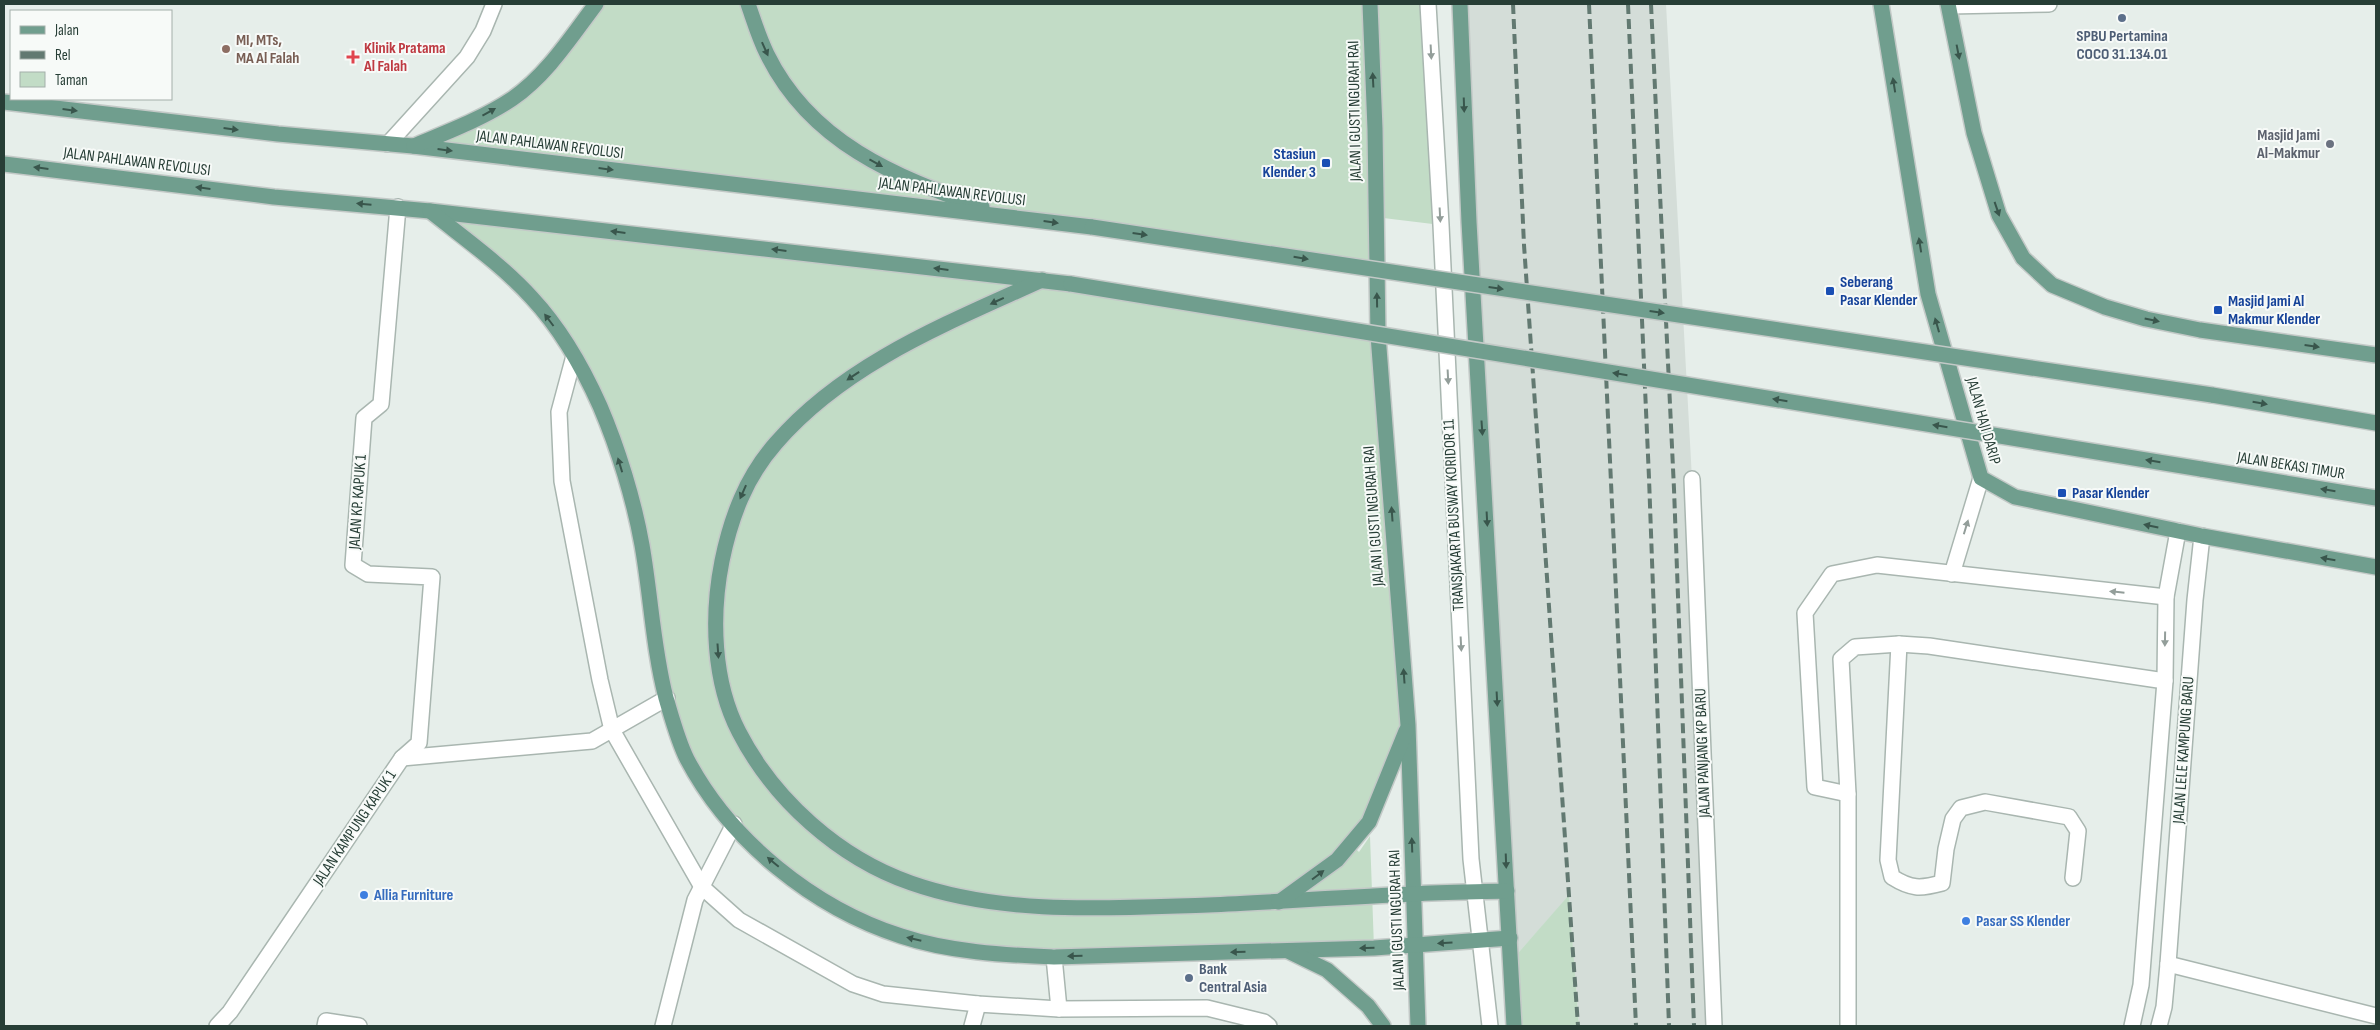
<svg xmlns="http://www.w3.org/2000/svg" width="2380" height="1030" font-family="'Sofia Sans Condensed',sans-serif">
	<rect width="100%" height="100%" fill="#e6eeea"/>
	<!-- built -->
	<polygon fill="#d4ddd8" points="1460,4 1666,4 1692,479 1716,1026 1579,1026 1569,896 1511,961"/>
	<!-- green -->
	<g fill="#c2dcc6">
		<polygon points="596,4 1428,4 1441,225 1375,217 1376,270 413,146 512,99"/>
		<polygon points="430,211 1042,280 1378,335 1408,725 1351,844 1359,852 1370,836 1374,948 1021,955 878,928 753,845 686,757 653,629 611,435 553,324"/>
		<polygon points="1569,895 1579,1026 1514,1026 1511,961"/>
	</g>
	<g fill="none" stroke-linecap="round" stroke-linejoin="round">
		<defs>
			<g id="minor">
				<polyline points="1428,4 1441,225 1471,859 1490,1026"/>
				<polyline points="1949,6 2049,4"/>
				<polyline points="388,144 467,57 483,31 494,4"/>
				<polyline points="574,356 559,412 562,481 600,680 612,730 702,887 739,920 853,984 883,994 978,1004 1059,1009 1207,1008 1264,1022 1269,1026"/>
				<polyline points="1692,479 1714,1026"/>
				<polyline points="1952,574 1981,478"/>
				<path d="M 1899,644 L 1888,860 L 1892,877 C 1911,889 1920,889 1942,883 L 1946,849 L 1953,819 L 1961,808 L 1985,802 L 2069,817 L 2078,831 L 2073,878"/>
				<polyline points="402,758 592,741 667,698"/>
				<polyline points="1848,794 1841,659 1855,647 1899,644 1929,646 2165,681"/>
				<polyline points="1054,957 1059,1009"/>
				<polyline points="2168,964 2376,1016"/>
				<polyline points="217,1026 230,1012 402,758 419,743 432,577 368,574 353,565 364,418 381,404 398,207"/>
				<polyline points="325,1026 326,1021 359,1026"/>
				<polyline points="663,1026 695,900 734,824"/>
				<polyline points="972,1026 978,1004"/>
				<polyline points="1848,1026 1848,794 1815,787 1805,613 1832,574 1877,565 2166,597"/>
				<polyline points="2132,1026 2141,985 2165,681 2166,597 2178,531"/>
				<polyline points="2159,1026 2164,1007 2168,964 2195,600 2202,536"/>
			</g>
			<g id="major">
				<path d="M 748,4 C 754,21 759,38 767,54 C 810,142 895,177 982,207"/>
				<polyline points="1370,4 1375,129 1378,335 1408,725 1418,1026"/>
				<polyline points="1460,4 1469,222 1514,1026"/>
				<polyline points="1881,4 1928,294 1981,478 2015,497 2202,536 2376,567"/>
				<polyline points="1948,4 1974,133 1999,215 2023,258 2052,285 2105,307 2146,319 2200,330 2376,355"/>
				<polyline points="4,102 278,134 413,146 1092,227"/>
				<path d="M 414,146 C 447,132 482,119 512,99 C 547,75 571,37 596,4"/>
				<polyline points="4,164 274,197 430,211 1071,284"/>
				<path d="M 430,211 C 465,239 502,265 532,298 C 560,328 583,368 600,406 C 618,448 634,500 642,545 C 651,596 653,648 666,698 C 672,718 678,741 687,759 C 730,841 814,908 901,936 C 949,952 1004,955 1054,957 L 1374,948 L 1510,938"/>
				<path d="M 1042,280 C 948,323 845,363 776,443 C 746,477 731,517 722,561 C 711,616 713,682 739,732 C 774,800 839,858 911,883 C 1005,916 1111,908 1208,905 C 1276,902 1344,897 1413,894 C 1444,892 1476,892 1507,891"/>
				<polyline points="2212,395 2376,423"/>
				<polyline points="2201,469 2376,498"/>
				<polyline points="1279,902 1337,860 1369,822 1406,731"/>
				<polyline points="1288,951 1327,970 1368,1006 1383,1026"/>
			</g>
		</defs>
		<!-- minor casing -->
		<use href="#minor" stroke="#a9b6b0" stroke-width="18"/>
		<!-- major casing -->
		<use href="#major" stroke="#c3c9c7" stroke-width="18"/>
		<!-- minor -->
		<use href="#minor" stroke="#fff" stroke-width="15"/>
		<!-- major -->
		<use href="#major" stroke="#709e8e" stroke-width="15"/>
		<!-- rail -->
		<g stroke="#627971" stroke-width="4" stroke-dasharray="10 5" stroke-linecap="butt">
			<polyline points="1513,4 1524,245 1578,1026"/>
			<polyline points="1589,4 1636,1026"/>
			<polyline points="1628,4 1649,478 1669,1026"/>
			<polyline points="1651,4 1674,489 1694,1026"/>
		</g>
		<defs>
			<g id="major-bridge">
				<polyline points="1092,227 2212,395"/>
				<polyline points="1071,284 2201,469"/>
			</g>
		</defs>
		<!-- major-bridge casing -->
		<use href="#major-bridge" stroke="#c3c9c7" stroke-width="18" stroke-linecap="butt"/>
		<!-- major-bridge -->
		<use href="#major-bridge" stroke="#709e8e" stroke-width="15"/>
	</g>
	<!-- one-way arrows -->
	<defs><path id="oneway-solid" d="M-6-.8H1V-3.2L6.5 0L1 3.2V.8H-6Z" transform="scale(1.25)"/></defs>
	<g fill="#39564c">
		<use href="#oneway-solid" transform="translate(765 49) rotate(66)"/>
		<use href="#oneway-solid" transform="translate(1958 52) rotate(79)"/>
		<use href="#oneway-solid" transform="translate(1373 80) rotate(-93)"/>
		<use href="#oneway-solid" transform="translate(1894 85) rotate(-99)"/>
		<use href="#oneway-solid" transform="translate(1464 105) rotate(88)"/>
		<use href="#oneway-solid" transform="translate(70 110) rotate(7)"/>
		<use href="#oneway-solid" transform="translate(489 112) rotate(-29)"/>
		<use href="#oneway-solid" transform="translate(231 129) rotate(7)"/>
		<use href="#oneway-solid" transform="translate(445 150) rotate(7)"/>
		<use href="#oneway-solid" transform="translate(876 163) rotate(29)"/>
		<use href="#oneway-solid" transform="translate(41 168) rotate(-173)"/>
		<use href="#oneway-solid" transform="translate(606 169) rotate(7)"/>
		<use href="#oneway-solid" transform="translate(203 188) rotate(-173)"/>
		<use href="#oneway-solid" transform="translate(364 204) rotate(-175)"/>
		<use href="#oneway-solid" transform="translate(1997 209) rotate(71)"/>
		<use href="#oneway-solid" transform="translate(1051 222) rotate(8)"/>
		<use href="#oneway-solid" transform="translate(618 232) rotate(-173)"/>
		<use href="#oneway-solid" transform="translate(1140 234) rotate(8)"/>
		<use href="#oneway-solid" transform="translate(1920 245) rotate(-99)"/>
		<use href="#oneway-solid" transform="translate(779 250) rotate(-173)"/>
		<use href="#oneway-solid" transform="translate(1301 258) rotate(9)"/>
		<use href="#oneway-solid" transform="translate(941 269) rotate(-173)"/>
		<use href="#oneway-solid" transform="translate(1496 288) rotate(8)"/>
		<use href="#oneway-solid" transform="translate(1377 300) rotate(-91)"/>
		<use href="#oneway-solid" transform="translate(997 301) rotate(155)"/>
		<use href="#oneway-solid" transform="translate(1657 312) rotate(8)"/>
		<use href="#oneway-solid" transform="translate(549 320) rotate(-127)"/>
		<use href="#oneway-solid" transform="translate(2152 320) rotate(12)"/>
		<use href="#oneway-solid" transform="translate(1937 325) rotate(-106)"/>
		<use href="#oneway-solid" transform="translate(2312 346) rotate(8)"/>
		<use href="#oneway-solid" transform="translate(1620 374) rotate(-171)"/>
		<use href="#oneway-solid" transform="translate(853 376) rotate(146)"/>
		<use href="#oneway-solid" transform="translate(1780 400) rotate(-171)"/>
		<use href="#oneway-solid" transform="translate(2260 403) rotate(10)"/>
		<use href="#oneway-solid" transform="translate(1940 426) rotate(-171)"/>
		<use href="#oneway-solid" transform="translate(1482 428) rotate(86)"/>
		<use href="#oneway-solid" transform="translate(2153 461) rotate(-171)"/>
		<use href="#oneway-solid" transform="translate(620 465) rotate(-107)"/>
		<use href="#oneway-solid" transform="translate(2328 490) rotate(-171)"/>
		<use href="#oneway-solid" transform="translate(743 492) rotate(114)"/>
		<use href="#oneway-solid" transform="translate(1392 514) rotate(-94)"/>
		<use href="#oneway-solid" transform="translate(1487 519) rotate(87)"/>
		<use href="#oneway-solid" transform="translate(2151 526) rotate(-168)"/>
		<use href="#oneway-solid" transform="translate(2328 559) rotate(-170)"/>
		<use href="#oneway-solid" transform="translate(718 651) rotate(86)"/>
		<use href="#oneway-solid" transform="translate(1404 676) rotate(-94)"/>
		<use href="#oneway-solid" transform="translate(1497 699) rotate(87)"/>
		<use href="#oneway-solid" transform="translate(1412 845) rotate(-92)"/>
		<use href="#oneway-solid" transform="translate(1506 861) rotate(88)"/>
		<use href="#oneway-solid" transform="translate(773 862) rotate(-140)"/>
		<use href="#oneway-solid" transform="translate(1318 875) rotate(-37)"/>
		<use href="#oneway-solid" transform="translate(914 939) rotate(-167)"/>
		<use href="#oneway-solid" transform="translate(1445 943) rotate(177)"/>
		<use href="#oneway-solid" transform="translate(1367 948) rotate(178)"/>
		<use href="#oneway-solid" transform="translate(1238 952) rotate(178)"/>
		<use href="#oneway-solid" transform="translate(1075 956) rotate(178)"/>
	</g>
	<g fill="#939e9a">
		<use href="#oneway-solid" transform="translate(1431 52) rotate(87)"/>
		<use href="#oneway-solid" transform="translate(1440 215) rotate(87)"/>
		<use href="#oneway-solid" transform="translate(1448 377) rotate(87)"/>
		<use href="#oneway-solid" transform="translate(1966 527) rotate(-73)"/>
		<use href="#oneway-solid" transform="translate(2117 592) rotate(-174)"/>
		<use href="#oneway-solid" transform="translate(2165 639) rotate(91)"/>
		<use href="#oneway-solid" transform="translate(1461 644) rotate(87)"/>
	</g>
	<!-- markers -->
	<g fill="#5c6f8a" stroke="#f7faf8" stroke-width="2">
		<circle cx="2122" cy="18" r="5"/>
		<circle cx="1189" cy="978" r="5"/>
	</g>
	<circle fill="#8d6e63" stroke="#f7faf8" stroke-width="2" cx="226" cy="49" r="5"/>
	<path fill="#e0444e" stroke="#f7faf8" stroke-width="2" d="M350.5 49.5h5v5h5v5h-5v5h-5v-5h-5v-5h5z"/>
	<circle fill="#6b7280" stroke="#f7faf8" stroke-width="2" cx="2330" cy="144" r="5"/>
	<g fill="#1a4fb4" stroke="#f7faf8" stroke-width="2">
		<rect x="1321" y="158" width="10" height="10" rx="2.5"/>
		<rect x="1825" y="286" width="10" height="10" rx="2.5"/>
		<rect x="2213" y="305" width="10" height="10" rx="2.5"/>
		<rect x="2057" y="488" width="10" height="10" rx="2.5"/>
	</g>
	<g fill="#3f7fe0" stroke="#f7faf8" stroke-width="2">
		<circle cx="364" cy="895" r="5"/>
		<circle cx="1966" cy="921" r="5"/>
	</g>
	<g text-anchor="middle" dominant-baseline="central" stroke-width="4" stroke-linejoin="round" paint-order="stroke">
		<!-- service labels -->
		<g font-size="16" font-weight="bold" fill="#4e5e75" stroke="#f7faf8">
			<text x="2122" y="36">SPBU Pertamina<tspan x="2122" dy="18">COCO 31.134.01</tspan></text>
			<text x="1199" y="969" text-anchor="start">Bank<tspan x="1199" dy="18">Central Asia</tspan></text>
		</g>
		<!-- education labels -->
		<g font-size="16" font-weight="bold" fill="#785e54" stroke="#f7faf8" text-anchor="start">
			<text x="236" y="40">MI, MTs,<tspan x="236" dy="18">MA Al Falah</tspan></text>
		</g>
		<!-- health labels -->
		<g font-size="16" font-weight="bold" fill="#be3a42" stroke="#f7faf8" text-anchor="start">
			<text x="364" y="48">Klinik Pratama<tspan x="364" dy="18">Al Falah</tspan></text>
		</g>
		<!-- street labels -->
		<g font-size="16" fill="#273e36" stroke="#f7faf8">
			<text transform="translate(1355 111) rotate(-91)">JALAN I GUSTI NGURAH RAI</text>
			<text transform="translate(550 145) rotate(7)">JALAN PAHLAWAN REVOLUSI</text>
			<text transform="translate(137 162) rotate(7)">JALAN PAHLAWAN REVOLUSI</text>
			<text transform="translate(952 192) rotate(7)">JALAN PAHLAWAN REVOLUSI</text>
			<text transform="translate(1983 421) rotate(74)">JALAN HAJI DARIP</text>
			<text transform="translate(2291 466) rotate(9)">JALAN BEKASI TIMUR</text>
			<text transform="translate(358 502) rotate(-86)">JALAN KP. KAPUK 1</text>
			<text transform="translate(1454 515) rotate(-93)">TRANSJAKARTA BUSWAY KORIDOR 11</text>
			<text transform="translate(1374 516) rotate(-94)">JALAN I GUSTI NGURAH RAI</text>
			<text transform="translate(2184 750) rotate(-86)">JALAN LELE KAMPUNG BARU</text>
			<text transform="translate(1703 753) rotate(-92)">JALAN PANJANG KP BARU</text>
			<text transform="translate(355 828) rotate(-56)">JALAN KAMPUNG KAPUK 1</text>
			<text transform="translate(1397 920) rotate(-92)">JALAN I GUSTI NGURAH RAI</text>
		</g>
		<!-- worship labels -->
		<g font-size="16" font-weight="bold" fill="#5b616d" stroke="#f7faf8" text-anchor="end">
			<text x="2320" y="135">Masjid Jami<tspan x="2320" dy="18">Al-Makmur</tspan></text>
		</g>
		<!-- transit labels -->
		<g font-size="16" font-weight="bold" fill="#164399" stroke="#f7faf8" text-anchor="start">
			<text x="1316" y="154" text-anchor="end">Stasiun<tspan x="1316" dy="18">Klender 3</tspan></text>
			<text x="1840" y="282">Seberang<tspan x="1840" dy="18">Pasar Klender</tspan></text>
			<text x="2228" y="301">Masjid Jami Al<tspan x="2228" dy="18">Makmur Klender</tspan></text>
			<text x="2072" y="493">Pasar Klender</text>
		</g>
		<!-- shop labels -->
		<g font-size="16" font-weight="bold" fill="#366cbe" stroke="#f7faf8" text-anchor="start">
			<text x="374" y="895">Allia Furniture</text>
			<text x="1976" y="921">Pasar SS Klender</text>
		</g>
	</g>
	<!-- border -->
	<rect width="2380" height="1030" fill="none" stroke="#273e36" stroke-width="10"/>
	<!-- legend -->
	<rect x="10" y="10" width="162" height="90" fill="#f7faf8" stroke="#a4afaa"/>
	<rect x="20" y="26" width="25" height="8" fill="#709e8e" stroke="#a4afaa"/>
	<text x="55" y="35" font-size="15" fill="#273e36">Jalan</text>
	<rect x="20" y="51" width="25" height="8" fill="#627971" stroke="#a4afaa"/>
	<text x="55" y="60" font-size="15" fill="#273e36">Rel</text>
	<rect x="20" y="72" width="25" height="15" fill="#c2dcc6" stroke="#a4afaa"/>
	<text x="55" y="85" font-size="15" fill="#273e36">Taman</text>
</svg>
